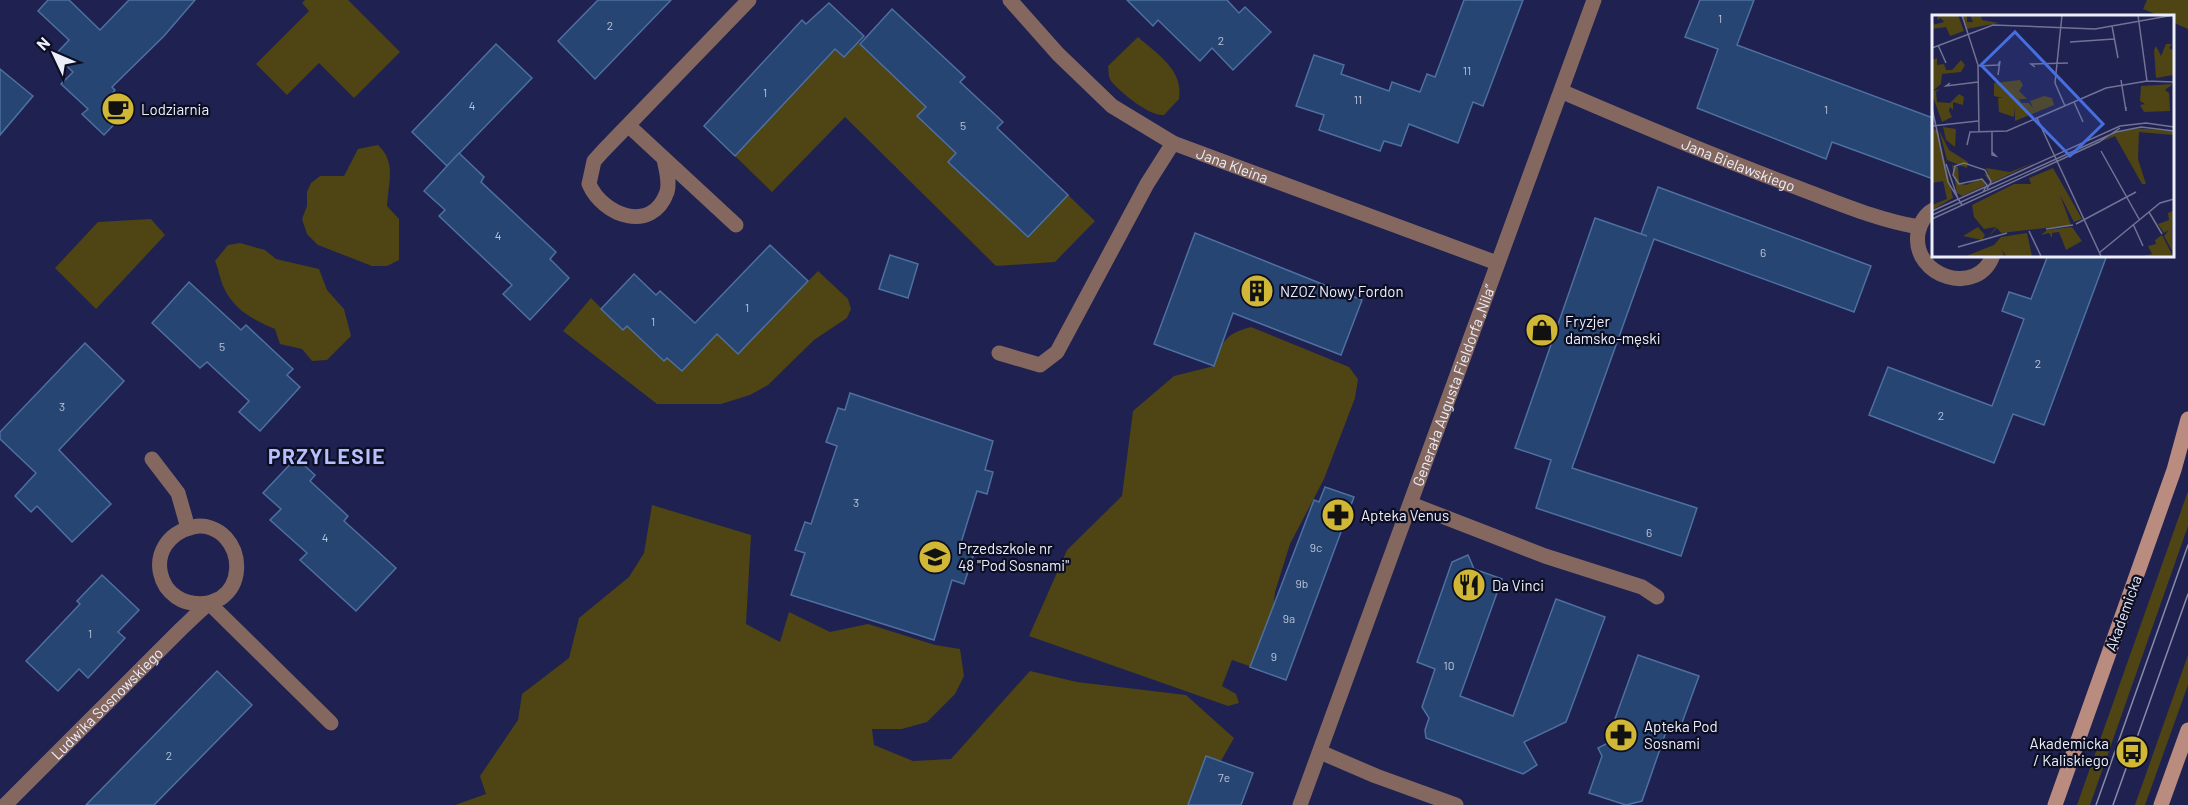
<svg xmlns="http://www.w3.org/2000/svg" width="2188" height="805" font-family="Barlow,sans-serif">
	<rect width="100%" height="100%" fill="#1f2150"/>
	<!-- green -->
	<g fill="#4e4414">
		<polygon points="305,0 348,0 400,52 354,98 319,63 287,95 256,64 309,11 302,3"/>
		<polygon points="2147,0 2188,0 2188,29 2172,22 2172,16 2160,16 2143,9"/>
		<path d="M 1138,37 C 1157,54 1184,70 1179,99 L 1164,115 C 1150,117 1120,92 1111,81 C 1108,76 1109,71 1108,66 Z"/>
		<polygon points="858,42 926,107 918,116 956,153 949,162 1027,237 1068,195 1095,221 1055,262 996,266 845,117 772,192 735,156 835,49 844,57"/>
		<path d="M 378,145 C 397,163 388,183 387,206 L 399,219 L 399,260 L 387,266 L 372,266 L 318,245 L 307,234 L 302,219 L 307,206 L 307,192 L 311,183 L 320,176 L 344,176 L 358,149 Z"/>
		<polygon points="151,219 165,235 96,309 55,268 98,222"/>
		<path d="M 240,243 L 265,250 L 276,259 L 319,269 L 327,290 L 344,309 L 351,336 L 327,360 L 312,361 L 302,349 L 280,344 L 275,329 C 254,320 234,310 224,288 C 220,280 219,270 215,261 L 228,245 Z"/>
		<polygon points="818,271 848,299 851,309 847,318 814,340 768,385 750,395 721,404 657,404 563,331 591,298 623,330 627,326 664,361 667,358 682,371 717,334 738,354"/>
		<path d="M 1251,327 L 1349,367 L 1358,379 L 1355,398 L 1324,479 L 1290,544 L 1275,592 L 1272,622 L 1252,667 L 1232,660 L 1222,686 L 1236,694 L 1239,703 L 1228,706 L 1029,636 L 1067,550 L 1122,496 L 1133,411 L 1174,376 L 1214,366 C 1222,341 1225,334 1251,327 Z"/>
		<polygon points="2188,491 2188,526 2090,805 2077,805"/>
		<polygon points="652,505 751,535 746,624 780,642 789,612 830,632 868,624 935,645 960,649 964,676 955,694 927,722 902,729 872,729 874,745 913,761 951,759 1030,671 1077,682 1186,695 1234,738 1196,805 455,805 486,794 480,776 518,720 522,694 569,658 579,618 629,577 644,553"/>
		<polygon points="2188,655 2188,685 2145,805 2135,805"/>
	</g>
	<!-- building -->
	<g fill="#264572" stroke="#4e70a0" stroke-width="1.5">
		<polygon points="48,0 69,0 100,30 129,0 195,0 164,36 112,87 115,90 111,95 127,111 104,135 82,114 88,109 61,84 73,72 55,55 69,40 38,11"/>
		<polygon points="598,0 671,0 595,79 558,41"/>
		<polygon points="1127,0 1227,0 1239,13 1245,7 1271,32 1233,70 1212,48 1200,61 1158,20 1153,26"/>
		<polygon points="1464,0 1523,0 1483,106 1473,102 1458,143 1409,124 1401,146 1384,141 1380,151 1319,130 1324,115 1296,106 1314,55 1344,65 1341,74 1389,91 1392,82 1420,92 1427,74 1435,77"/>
		<polygon points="1700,0 1754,0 1737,45 1933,118 1933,179 1832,142 1826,159 1697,108 1718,49 1685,37"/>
		<polygon points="829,3 864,36 844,57 835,49 735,156 704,126 802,20 806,24"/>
		<polygon points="892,9 965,77 960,82 1003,122 997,128 1068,195 1028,237 948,162 956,153 917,116 926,107 860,44"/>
		<polygon points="496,44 532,78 447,166 412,132"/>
		<polygon points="0,69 33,96 0,135"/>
		<polygon points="459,153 484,177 481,182 556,252 550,259 569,278 530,320 503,294 512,285 439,216 445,210 424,191"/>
		<polygon points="1658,187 1871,266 1854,312 1654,239 1572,468 1697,508 1681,556 1536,508 1551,460 1515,448 1595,218 1647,236 1641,234"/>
		<polygon points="1195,233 1362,300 1341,355 1233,313 1214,366 1154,344"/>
		<polygon points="770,245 808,281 738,354 717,334 682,371 667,358 664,361 627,326 623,330 601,309 634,274 656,295 660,291 695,323"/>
		<polygon points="890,255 918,264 908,298 879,289"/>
		<polygon points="2048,255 2107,255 2044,425 2013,414 1994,463 1869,415 1888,367 1992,406 2024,319 2002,311 2009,292 2031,299"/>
		<polygon points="189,282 241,330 246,325 293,369 287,375 300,387 260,431 239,412 249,401 207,362 200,368 152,323"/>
		<polygon points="85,343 124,381 59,450 111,504 72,542 37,506 31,512 15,496 36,473 0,439 0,432"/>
		<polygon points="850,393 993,441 985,470 993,472 987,494 977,491 960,546 975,550 964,584 952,580 934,640 791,595 805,553 795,550 805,522 811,524 837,446 826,442 838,408 845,410"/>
		<polygon points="296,458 315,475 310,481 348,516 344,521 396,568 356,611 300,560 307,553 270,520 281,509 263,493"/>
		<polygon points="1325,487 1354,497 1286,680 1250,667 1314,500 1319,502"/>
		<polygon points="1468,555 1474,569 1502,579 1460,696 1513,716 1556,599 1605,617 1566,722 1524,742 1537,765 1523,774 1426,738 1425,730 1429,718 1422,707 1435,669 1417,662 1452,562"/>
		<polygon points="102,575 139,610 118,632 125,638 88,678 79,669 58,691 26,661 80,604 77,601"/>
		<polygon points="1638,655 1699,676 1679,731 1667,729 1642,801 1626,805 1589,793 1602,756 1598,748 1606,744"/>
		<polygon points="217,671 252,705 154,805 86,805"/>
		<polygon points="1206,756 1253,773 1241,805 1188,805"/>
	</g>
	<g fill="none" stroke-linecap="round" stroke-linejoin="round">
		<!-- street -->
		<g stroke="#846860" stroke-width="15">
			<path id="s1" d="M 1010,0 L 1058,54 L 1112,106 L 1173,143 L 1497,263"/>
			<path id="s2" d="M 1563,92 C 1642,126 1721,159 1801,189 C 1841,204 1878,220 1919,227"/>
			<polyline points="629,126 736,225"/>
			<path d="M 664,159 C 666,170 670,181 667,192 C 652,234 603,216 589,184 L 594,161 L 603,151 L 749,0"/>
			<path d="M 1933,210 C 1924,215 1920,224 1918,233 C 1911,277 1978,298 1993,255"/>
			<polyline points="999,353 1040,365 1057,352 1147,184 1173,143"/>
			<polyline points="152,459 178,493 188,528"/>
			<polyline points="1411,504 1545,556 1642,587 1657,597"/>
			<polyline points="209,603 331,723"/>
			<polyline points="1320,752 1376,776 1456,805"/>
			<path id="s3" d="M 5,805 L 181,629 C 190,621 199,611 208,604 C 212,601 217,600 221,598 C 241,584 241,555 226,538 C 218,529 205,524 193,527 C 139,540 155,612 209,603"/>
			<path id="s4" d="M 1300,805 L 1594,0"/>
		</g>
		<!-- secondary -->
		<g stroke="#b98c7f" stroke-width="15">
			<polyline points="2055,805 2174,470 2188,419"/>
			<polyline points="2161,805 2188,730"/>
		</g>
		<!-- tram -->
		<g stroke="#898ba8" stroke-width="1.5">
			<polyline points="2096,805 2188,545"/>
			<polyline points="2113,805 2188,594"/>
		</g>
	</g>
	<!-- icons -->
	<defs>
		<symbol id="cafe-disc" viewBox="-11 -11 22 22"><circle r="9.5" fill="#d1b736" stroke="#0c0e23"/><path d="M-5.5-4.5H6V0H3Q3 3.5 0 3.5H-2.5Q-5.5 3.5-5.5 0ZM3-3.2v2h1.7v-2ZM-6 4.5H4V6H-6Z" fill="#111"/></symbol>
		<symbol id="building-disc" viewBox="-11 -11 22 22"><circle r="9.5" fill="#d1b736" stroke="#0c0e23"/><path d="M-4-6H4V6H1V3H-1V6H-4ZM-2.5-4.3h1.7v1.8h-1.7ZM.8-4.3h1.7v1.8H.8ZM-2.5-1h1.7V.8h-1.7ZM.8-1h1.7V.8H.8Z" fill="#111"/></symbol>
		<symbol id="shop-disc" viewBox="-11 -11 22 22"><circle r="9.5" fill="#d1b736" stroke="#0c0e23"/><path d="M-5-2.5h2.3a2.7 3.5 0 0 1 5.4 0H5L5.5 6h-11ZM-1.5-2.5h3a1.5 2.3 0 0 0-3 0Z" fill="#111"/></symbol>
		<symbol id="pharmacy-disc" viewBox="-11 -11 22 22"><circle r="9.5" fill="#d1b736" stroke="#0c0e23"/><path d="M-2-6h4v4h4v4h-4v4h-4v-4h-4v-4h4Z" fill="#111"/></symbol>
		<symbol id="school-disc" viewBox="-11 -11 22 22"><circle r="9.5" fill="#d1b736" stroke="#0c0e23"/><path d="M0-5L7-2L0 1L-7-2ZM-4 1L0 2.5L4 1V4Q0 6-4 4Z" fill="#111"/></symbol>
		<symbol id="restaurant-disc" viewBox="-11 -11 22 22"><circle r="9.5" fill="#d1b736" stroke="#0c0e23"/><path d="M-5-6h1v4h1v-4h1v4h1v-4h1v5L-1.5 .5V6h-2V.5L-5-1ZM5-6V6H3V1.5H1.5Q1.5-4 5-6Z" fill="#111"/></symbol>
		<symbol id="bus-disc" viewBox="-11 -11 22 22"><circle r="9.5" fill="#d1b736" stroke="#0c0e23"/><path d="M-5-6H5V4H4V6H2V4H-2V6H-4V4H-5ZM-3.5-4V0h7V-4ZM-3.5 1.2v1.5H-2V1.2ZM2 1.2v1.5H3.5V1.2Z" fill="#111"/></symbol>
	</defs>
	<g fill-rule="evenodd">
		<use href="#cafe-disc" x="99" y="90" width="38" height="38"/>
		<use href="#building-disc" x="1238" y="272" width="38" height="38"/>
		<use href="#shop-disc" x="1523" y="311" width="38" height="38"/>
		<use href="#pharmacy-disc" x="1319" y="496" width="38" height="38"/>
		<use href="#school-disc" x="916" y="538" width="38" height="38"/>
		<use href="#restaurant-disc" x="1450" y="566" width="38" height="38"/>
		<use href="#pharmacy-disc" x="1602" y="716" width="38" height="38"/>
		<use href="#bus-disc" x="2113" y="733" width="38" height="38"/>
	</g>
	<g text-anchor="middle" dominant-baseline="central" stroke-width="4.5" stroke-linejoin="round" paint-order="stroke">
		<!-- number labels -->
		<g font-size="12" fill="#bbc4d9">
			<text x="1720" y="18">1</text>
			<text x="610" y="25">2</text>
			<text x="1221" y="40">2</text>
			<text x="1467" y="70">11</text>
			<text x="765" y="92">1</text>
			<text x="1358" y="99">11</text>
			<text x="472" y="105">4</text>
			<text x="1826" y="109">1</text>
			<text x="963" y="125">5</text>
			<text x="498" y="235">4</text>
			<text x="1763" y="252">6</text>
			<text x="747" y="307">1</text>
			<text x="653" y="321">1</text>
			<text x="222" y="346">5</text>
			<text x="2038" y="363">2</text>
			<text x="62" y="406">3</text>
			<text x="1941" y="415">2</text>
			<text x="856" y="502">3</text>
			<text x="1649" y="532">6</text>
			<text x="325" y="537">4</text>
			<text x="1316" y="547">9c</text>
			<text x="1302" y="583">9b</text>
			<text x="1289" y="618">9a</text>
			<text x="90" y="633">1</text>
			<text x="1274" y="656">9</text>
			<text x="1449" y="665">10</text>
			<text x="169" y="755">2</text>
			<text x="1224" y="777">7e</text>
		</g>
		<!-- poi labels -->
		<g font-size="15" fill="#edeffb" stroke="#0c0e23" text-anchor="start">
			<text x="141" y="109">Lodziarnia</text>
			<text x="1280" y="291">NZOZ Nowy Fordon</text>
			<text x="1565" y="321">Fryzjer<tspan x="1565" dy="17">damsko-męski</tspan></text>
			<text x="1361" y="515">Apteka Venus</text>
			<text x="958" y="548">Przedszkole nr<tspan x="958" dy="17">48 "Pod Sosnami"</tspan></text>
			<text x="1492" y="585">Da Vinci</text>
			<text x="1644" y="726">Apteka Pod<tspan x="1644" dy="17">Sosnami</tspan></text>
			<text x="2109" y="743" text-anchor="end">Akademicka<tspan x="2109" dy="17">/ Kaliskiego</tspan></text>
		</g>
		<!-- street labels -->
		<g font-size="15" fill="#edeffb" stroke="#0c0e23">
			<text stroke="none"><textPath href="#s1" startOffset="282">Jana Kleina</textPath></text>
			<text stroke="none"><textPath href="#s2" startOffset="190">Jana Bielawskiego</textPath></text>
			<text stroke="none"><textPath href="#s4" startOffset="447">Generała Augusta Fieldorfa „Nila”</textPath></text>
			<text transform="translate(2123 613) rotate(-70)">Akademicka</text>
			<text stroke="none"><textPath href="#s3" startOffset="144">Ludwika Sosnowskiego</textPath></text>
		</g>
		<!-- district labels -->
		<g font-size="21" font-weight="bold" letter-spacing="1.5" fill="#b6bffb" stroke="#0c0e23">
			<text x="327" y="455">PRZYLESIE</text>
		</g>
	</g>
	<!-- overview -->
	<g transform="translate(1932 15)">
		<rect width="242" height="242" fill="#1f2150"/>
		<path d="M 6,0 L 26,0 L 32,16 L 18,21 L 14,12 L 0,14 L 0,10 L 12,7 L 9,3 L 5,5 ZM 30,0 L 35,0 L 35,7 L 41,7 L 38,0 L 49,0 L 50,5 L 67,8 L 34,14 ZM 234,29 L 240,29 L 237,33 L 241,35 L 241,60 L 224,63 L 222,35 L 224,31 L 229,41 ZM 5,43 L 5,50 L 12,49 L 14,55 L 20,55 L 29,45 L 33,50 L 29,57 L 10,59 L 9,69 L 1,76 L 8,74 L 4,77 L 5,87 L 18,88 L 27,79 L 32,82 L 31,90 L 21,87 L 21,95 L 18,92 L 17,96 L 20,102 L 10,107 L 0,79 L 0,45 ZM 88,65 L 91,70 L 87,76 L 95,84 L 87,84 L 90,88 L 97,88 L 101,93 L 98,86 L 112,81 L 120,83 L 122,90 L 83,106 L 83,92 L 82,102 L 67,97 L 66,83 L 71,83 L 62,81 L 62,68 ZM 241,69 L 233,75 L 237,78 L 238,96 L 212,97 L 208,90 L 213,89 L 208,86 L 209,71 ZM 11,112 L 24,114 L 23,132 L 14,125 ZM 0,113 L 6,116 L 21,183 L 0,195 L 0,190 L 15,184 L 11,166 L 0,168 ZM 202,113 L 241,116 L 241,120 L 207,117 L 206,144 L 214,169 L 210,169 L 183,121 L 171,126 L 182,118 ZM 7,115 L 17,135 L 36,147 L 35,153 L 15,145 ZM 103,147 L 59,168 L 52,159 L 57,161 L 54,153 L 78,157 ZM 20,150 L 26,152 L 27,168 L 34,170 L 50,163 L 54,170 L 30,181 L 25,178 ZM 121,153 L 150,204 L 142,207 L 128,180 L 139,210 L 69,218 L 65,213 L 56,222 L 64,212 L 52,214 L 42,202 L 40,190 L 82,169 L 99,169 L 97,163 ZM 241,196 L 240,220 L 241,237 L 232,221 L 237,215 L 232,218 L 226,209 L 237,205 L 236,198 ZM 46,212 L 53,220 L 50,225 L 31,221 ZM 140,212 L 150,226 L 134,235 L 127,217 L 120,218 L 120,223 L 117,218 L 109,220 L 115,215 ZM 95,218 L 100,241 L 74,241 L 70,235 L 72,241 L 34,241 L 62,230 L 69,222 ZM 230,220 L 241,241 L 211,241 L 220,239 L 216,231 L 224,229 L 223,225 Z" fill="#4e4414"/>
		<path fill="none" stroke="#717394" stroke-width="1.5" d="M 30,0 L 46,50 L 47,117M 130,0 L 123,68 L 133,91M 206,0 L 215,66M 180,11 L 186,43 L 185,38M 138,27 L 182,24M 6,30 L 14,48M 0,33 L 61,10 L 163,14 L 242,0M 46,51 L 66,50 L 68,46 L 66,60M 103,52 L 99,49 L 136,48M 189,65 L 194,96 L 194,92M 18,68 L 14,71 L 46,67M 142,87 L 151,107M 0,93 L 16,167 L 30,190M 105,103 L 169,241M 0,111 L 46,106M 60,117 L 60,140 L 64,141 L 60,137M 35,130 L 38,117 L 75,116 L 174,73 L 215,66 L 242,67M 169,136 L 207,204M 14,149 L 26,184M 51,177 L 55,170 L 50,164 L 27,169 L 21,160 L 23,151 L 32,148 L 53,155 L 59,167 L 55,174M 0,196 L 188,111 L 214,108 L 242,112M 217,197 L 230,219M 0,200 L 184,117 L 209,112 L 242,116M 0,204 L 167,127 L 188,113M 144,209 L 204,177M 201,209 L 211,231M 114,214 L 141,210M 97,216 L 109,241M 26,232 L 75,218M 167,238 L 228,188 L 242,184"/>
		<path fill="#476edf" fill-opacity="0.15" stroke="#476edf" stroke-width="3" d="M 83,17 L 171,109 L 138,141 L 49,50 Z"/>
		<rect width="242" height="242" fill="none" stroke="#edeffb" stroke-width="3"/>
	</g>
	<!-- north arrow -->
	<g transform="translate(54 54) rotate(314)" stroke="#0c0e23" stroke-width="4.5" paint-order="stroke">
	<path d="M0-4.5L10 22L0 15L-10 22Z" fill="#edeffb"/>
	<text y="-9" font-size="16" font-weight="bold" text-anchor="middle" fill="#edeffb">N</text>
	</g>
</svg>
